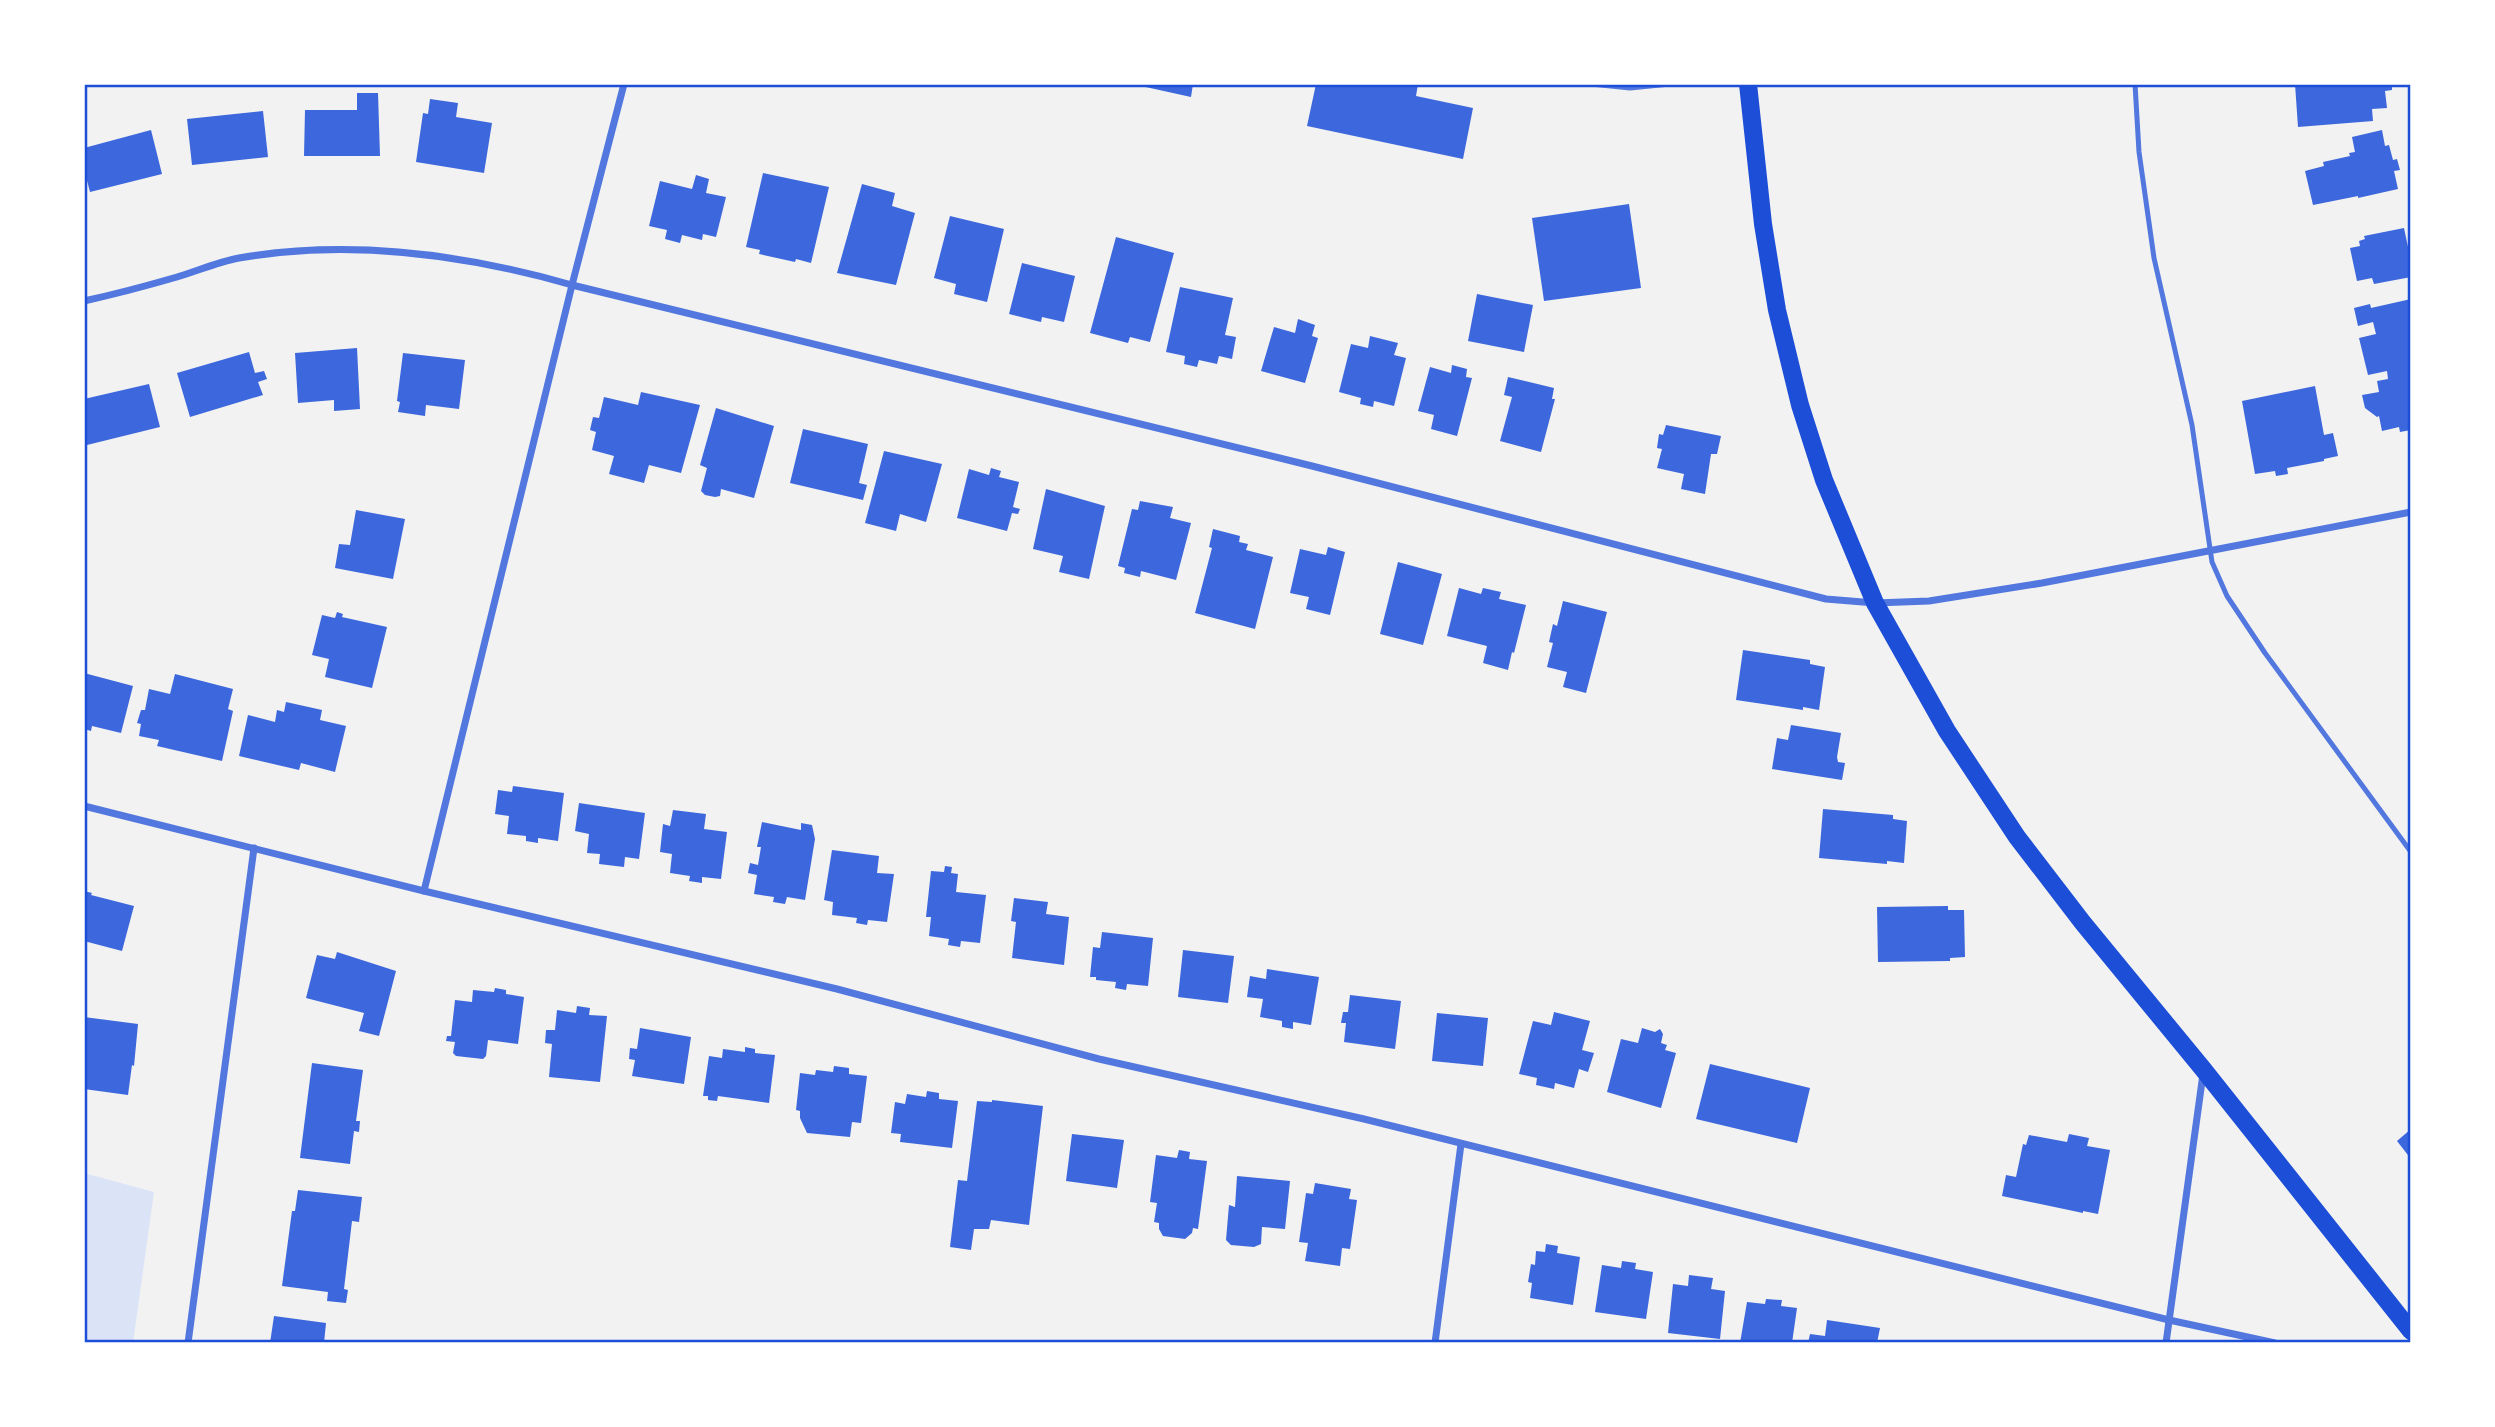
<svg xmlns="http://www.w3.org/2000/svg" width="2495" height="1427" font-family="Manrope,sans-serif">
	<rect width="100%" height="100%" fill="#f2f2f2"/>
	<!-- green -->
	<polygon fill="#dbe4f7" points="84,1173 154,1192 133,1343 84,1343"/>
	<!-- building -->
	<g fill="#3d67dc">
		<polygon points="1132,84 1193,84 1191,97"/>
		<polygon points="1316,84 1418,84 1416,96 1473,108 1463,159 1307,126"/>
		<polygon points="2295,84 2392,84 2392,90 2385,91 2387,108 2372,109 2373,121 2298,127"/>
		<polygon points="357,93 378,93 380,156 304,156 305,110 357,110"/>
		<polygon points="430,99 458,103 456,117 492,123 484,173 416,162 423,113 428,114"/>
		<polygon points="263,111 268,157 192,165 187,119"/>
		<polygon points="151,130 162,174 90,192 84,169 84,148"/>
		<polygon points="2382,130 2385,146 2389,145 2393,160 2397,159 2400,170 2394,171 2398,189 2358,198 2358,196 2313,205 2305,171 2324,166 2323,162 2350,156 2349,153 2355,152 2352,137"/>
		<polygon points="763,173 829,187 811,263 796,259 795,262 759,254 760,250 746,247"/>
		<polygon points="696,175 709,179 706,193 726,197 716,237 703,234 702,240 682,235 680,243 665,239 667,230 649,226 660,181 692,189"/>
		<polygon points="862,184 895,193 892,206 915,213 896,285 837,273"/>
		<polygon points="1629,204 1641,288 1544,301 1532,218"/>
		<polygon points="950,216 1004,229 987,302 954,294 956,284 934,278"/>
		<polygon points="2404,228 2411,261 2411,277 2374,284 2372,278 2357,281 2350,248 2360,246 2359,241 2365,239 2364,236"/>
		<polygon points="1116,237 1174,253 1150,342 1130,337 1128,343 1090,333"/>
		<polygon points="1022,263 1075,276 1064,322 1042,317 1041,322 1009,314"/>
		<polygon points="1180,287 1233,298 1225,335 1236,337 1232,359 1219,356 1217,364 1199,360 1197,367 1184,364 1185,356 1166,352"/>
		<polygon points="1477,294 1533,305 1524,352 1468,341"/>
		<polygon points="2411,299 2411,430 2400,432 2399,427 2382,431 2379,416 2377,417 2365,408 2362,395 2379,392 2377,381 2388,379 2387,371 2368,375 2359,338 2376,334 2373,322 2358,326 2354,308 2370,304 2371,308"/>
		<polygon points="1298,319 1315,325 1312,336 1318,338 1305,383 1261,371 1274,327 1295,333"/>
		<polygon points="1370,336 1398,343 1394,355 1406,358 1394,406 1374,401 1373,407 1360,404 1361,398 1339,392 1351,344 1368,348"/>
		<polygon points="357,348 360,409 334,411 334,400 298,403 295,353"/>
		<polygon points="249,352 255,373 264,371 267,379 258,382 263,395 190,417 177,373"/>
		<polygon points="403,353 465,360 459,409 426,405 425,416 398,412 400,402 397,401"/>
		<polygon points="1452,365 1467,369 1466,377 1472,378 1457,436 1431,429 1434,415 1418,411 1430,367 1451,373"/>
		<polygon points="1508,377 1554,388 1552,399 1555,399 1541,452 1500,441 1512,397 1504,395"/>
		<polygon points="149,384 160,427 87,445 84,433 84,399"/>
		<polygon points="2315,386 2324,435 2333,433 2338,456 2324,459 2324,461 2287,468 2288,474 2276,476 2275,471 2255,474 2242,401"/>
		<polygon points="641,392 700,405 681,473 649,465 644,483 609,474 614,456 592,450 596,432 590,430 593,417 599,418 604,397 638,405"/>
		<polygon points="716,408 774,426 754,498 721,489 720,496 715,497 705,495 701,491 707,468 700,465"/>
		<polygon points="1666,425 1721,436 1717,454 1711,454 1705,494 1681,489 1684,474 1657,468 1662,449 1657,448 1659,434 1663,435"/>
		<polygon points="803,429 868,444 859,483 867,485 863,500 790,483"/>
		<polygon points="884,451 942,464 926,522 900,514 896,531 865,523"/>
		<polygon points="991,468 1001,471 999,477 1019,482 1013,507 1020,509 1018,514 1012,513 1007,531 957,518 969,469 989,475"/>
		<polygon points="1046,489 1105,506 1089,579 1059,572 1063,556 1033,549"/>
		<polygon points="1140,501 1173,507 1170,518 1191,523 1176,580 1141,571 1140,577 1124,573 1125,568 1118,566 1132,509 1138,510"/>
		<polygon points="356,510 405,519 393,579 335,568 339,544 350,545"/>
		<polygon points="1213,529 1240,536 1239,542 1248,544 1246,550 1273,557 1255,629 1195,613 1212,548 1209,547"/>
		<polygon points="1328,547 1345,552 1330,615 1306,609 1309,597 1290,593 1300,549 1326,555"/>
		<polygon points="1398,562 1442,574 1423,645 1380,634"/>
		<polygon points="1459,588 1481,594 1483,588 1501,592 1499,599 1526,605 1514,653 1512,652 1508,670 1483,663 1487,646 1447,636"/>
		<polygon points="1563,601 1607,612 1586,693 1563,687 1567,672 1547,667 1553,643 1549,642 1553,624 1557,626"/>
		<polygon points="337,612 343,614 342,617 387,627 372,688 325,677 329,659 312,655 322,615 335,618"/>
		<polygon points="1743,650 1810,660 1810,664 1825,667 1819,710 1803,707 1803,710 1736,700"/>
		<polygon points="84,673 133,686 121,733 92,726 91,731 84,729"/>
		<polygon points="175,674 233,689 228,709 233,711 222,761 157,746 159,740 139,736 141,724 137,723 141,710 145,710 149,689 170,694"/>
		<polygon points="286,702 322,710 320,720 346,726 335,772 301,763 299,770 239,756 248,715 275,722 277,710 284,712"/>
		<polygon points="1791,725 1841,733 1837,757 1838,762 1845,763 1842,780 1772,769 1777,738 1788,740"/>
		<polygon points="513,786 564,793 558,841 538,838 538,843 526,841 526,836 507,834 509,816 495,814 498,790 512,792"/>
		<polygon points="579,803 645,813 639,859 625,857 624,867 599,864 600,854 587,853 589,834 575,831"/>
		<polygon points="1823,809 1893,815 1893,819 1907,821 1904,863 1887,861 1887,864 1819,858"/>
		<polygon points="673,810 706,814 704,829 727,832 721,879 702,877 702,883 689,881 690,876 670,873 672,854 660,852 663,824 670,826"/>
		<polygon points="762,822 801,830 801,823 812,825 815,839 805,900 787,897 785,904 773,902 774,897 754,894 757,875 748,873 750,863 758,865 761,847 757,847"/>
		<polygon points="832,850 879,856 877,873 894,874 887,922 868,920 867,925 856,923 857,918 832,915 833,902 824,900"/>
		<polygon points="945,866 952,867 951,873 958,874 956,892 986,895 980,943 961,941 960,947 948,945 949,939 929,936 931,917 926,917 931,871 944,872"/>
		<polygon points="84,891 92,893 91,895 134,906 122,951 84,941"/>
		<polygon points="1014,898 1048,902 1046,914 1069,917 1064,965 1012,958 1016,922 1011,921"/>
		<polygon points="1948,906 1948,910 1964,910 1965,957 1950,958 1950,961 1878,962 1877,907"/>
		<polygon points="1102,932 1153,938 1148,986 1127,984 1126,990 1115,988 1116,982 1096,980 1096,977 1090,977 1093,947 1100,948"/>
		<polygon points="1183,950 1234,956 1228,1003 1178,997"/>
		<polygon points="337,952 396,971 379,1036 359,1031 364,1013 306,998 317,955 335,959"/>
		<polygon points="1267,969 1319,977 1311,1025 1293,1022 1293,1029 1282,1027 1282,1021 1260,1017 1263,999 1247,997 1250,976 1266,979"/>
		<polygon points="495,988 506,990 506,994 524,997 518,1044 488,1040 486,1056 483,1059 456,1056 453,1053 455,1042 446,1041 447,1036 451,1036 455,1000 472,1002 473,990 494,992"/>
		<polygon points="1350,995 1401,1001 1395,1049 1344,1042 1346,1023 1341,1023 1343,1012 1348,1012"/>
		<polygon points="577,1006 590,1008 589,1015 607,1016 600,1082 549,1077 552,1044 545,1043 546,1030 555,1030 557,1010 576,1013"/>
		<polygon points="1554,1012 1590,1021 1582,1050 1594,1053 1588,1072 1579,1069 1574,1088 1555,1083 1554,1089 1536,1085 1537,1078 1519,1074 1533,1021 1551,1025"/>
		<polygon points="1437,1013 1488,1018 1483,1066 1432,1061"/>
		<polygon points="84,1017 138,1024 134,1066 132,1065 128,1095 84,1089"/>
		<polygon points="640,1028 691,1037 684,1084 632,1076 635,1060 629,1059 630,1048 637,1049"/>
		<polygon points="1642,1028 1655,1032 1660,1029 1663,1034 1661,1043 1667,1045 1665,1050 1676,1053 1661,1108 1607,1092 1621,1039 1638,1043"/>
		<polygon points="745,1047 755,1049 755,1053 775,1055 769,1103 718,1096 717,1101 708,1100 708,1096 703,1096 709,1056 722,1058 723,1049 745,1052"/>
		<polygon points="312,1063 363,1070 356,1121 360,1121 359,1132 354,1131 350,1164 300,1158"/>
		<polygon points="1710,1064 1810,1088 1797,1143 1696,1119"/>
		<polygon points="834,1066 849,1068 849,1074 867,1076 861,1123 852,1122 850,1137 807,1133 800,1118 800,1111 796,1110 800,1073 815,1075 816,1070 833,1072"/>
		<polygon points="927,1091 939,1093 939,1099 958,1101 952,1148 900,1142 901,1134 891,1133 895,1102 905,1104 907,1094 926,1097"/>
		<polygon points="992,1100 1043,1106 1029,1225 991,1220 989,1229 974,1229 971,1250 950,1247 958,1180 967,1181 977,1101 992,1102"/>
		<polygon points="2411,1129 2411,1159 2397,1141"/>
		<polygon points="1072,1134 1124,1140 1117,1188 1066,1181"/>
		<polygon points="2069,1134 2089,1138 2087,1146 2110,1150 2098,1214 2083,1211 2083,1213 2002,1196 2006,1175 2016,1177 2023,1144 2026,1145 2029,1135 2067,1142"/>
		<polygon points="1179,1150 1190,1152 1189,1159 1207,1161 1198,1229 1193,1228 1192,1233 1185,1239 1163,1236 1159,1229 1159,1223 1154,1222 1157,1203 1150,1202 1156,1155 1177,1158"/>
		<polygon points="1237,1176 1290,1181 1285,1229 1262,1227 1261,1244 1254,1247 1231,1245 1226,1240 1229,1205 1235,1207"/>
		<polygon points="1315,1183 1351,1189 1349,1199 1357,1200 1350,1249 1342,1248 1340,1266 1305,1261 1308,1243 1299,1242 1306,1193 1313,1194"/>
		<polygon points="298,1190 362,1197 359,1222 352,1221 344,1289 348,1290 346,1303 327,1301 328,1292 282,1286 292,1211 295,1211"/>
		<polygon points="1546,1244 1558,1246 1557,1253 1580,1257 1573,1305 1530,1298 1532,1283 1528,1282 1531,1264 1535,1265 1536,1251 1545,1252"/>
		<polygon points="1622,1261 1636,1263 1635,1269 1653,1272 1646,1319 1595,1312 1602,1265 1621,1268"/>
		<polygon points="1689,1275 1713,1278 1711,1289 1725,1291 1720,1339 1668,1333 1673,1284 1688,1286"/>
		<polygon points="1766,1299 1782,1300 1781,1306 1797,1308 1792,1343 1740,1343 1747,1302 1765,1304"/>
		<polygon points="274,1316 326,1323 324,1343 270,1343"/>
		<polygon points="1827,1320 1880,1328 1877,1343 1808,1343 1810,1334 1825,1336"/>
	</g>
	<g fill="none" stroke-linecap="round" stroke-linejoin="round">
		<!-- service -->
		<g stroke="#5277de" stroke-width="5">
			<polyline points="1591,84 1630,88 1670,84"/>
			<polyline points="2135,84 2139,152 2154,258 2192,425 2212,562 2227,596 2265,653 2411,852"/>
		</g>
		<!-- minor -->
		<g stroke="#5277de" stroke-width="7">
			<path d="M 84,301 C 116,294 146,286 177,277 C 197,271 218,262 239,258 C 350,239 464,254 572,285 L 1312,466 L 1826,599 L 1875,603 L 1929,601 L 2042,583 L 2411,512"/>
			<polyline points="84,806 424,891 837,989 1099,1059 1364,1119 2169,1320 2275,1343"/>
			<polyline points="424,891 572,285 624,84"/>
			<polyline points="188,1343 254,848"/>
			<polyline points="1435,1343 1461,1144"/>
			<polyline points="2166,1343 2203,1074"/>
		</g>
		<!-- primary -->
		<polyline stroke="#1d4ed8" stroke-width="18" points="1748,84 1763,224 1777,310 1800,405 1824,480 1875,603 1947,731 2017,837 2083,923 2203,1069 2411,1331"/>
	</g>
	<!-- border -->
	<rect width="2495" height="1427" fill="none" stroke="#ffffff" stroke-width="172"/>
	<rect x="86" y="86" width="2323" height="1255" fill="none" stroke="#1d4ed8" stroke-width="2.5"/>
</svg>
